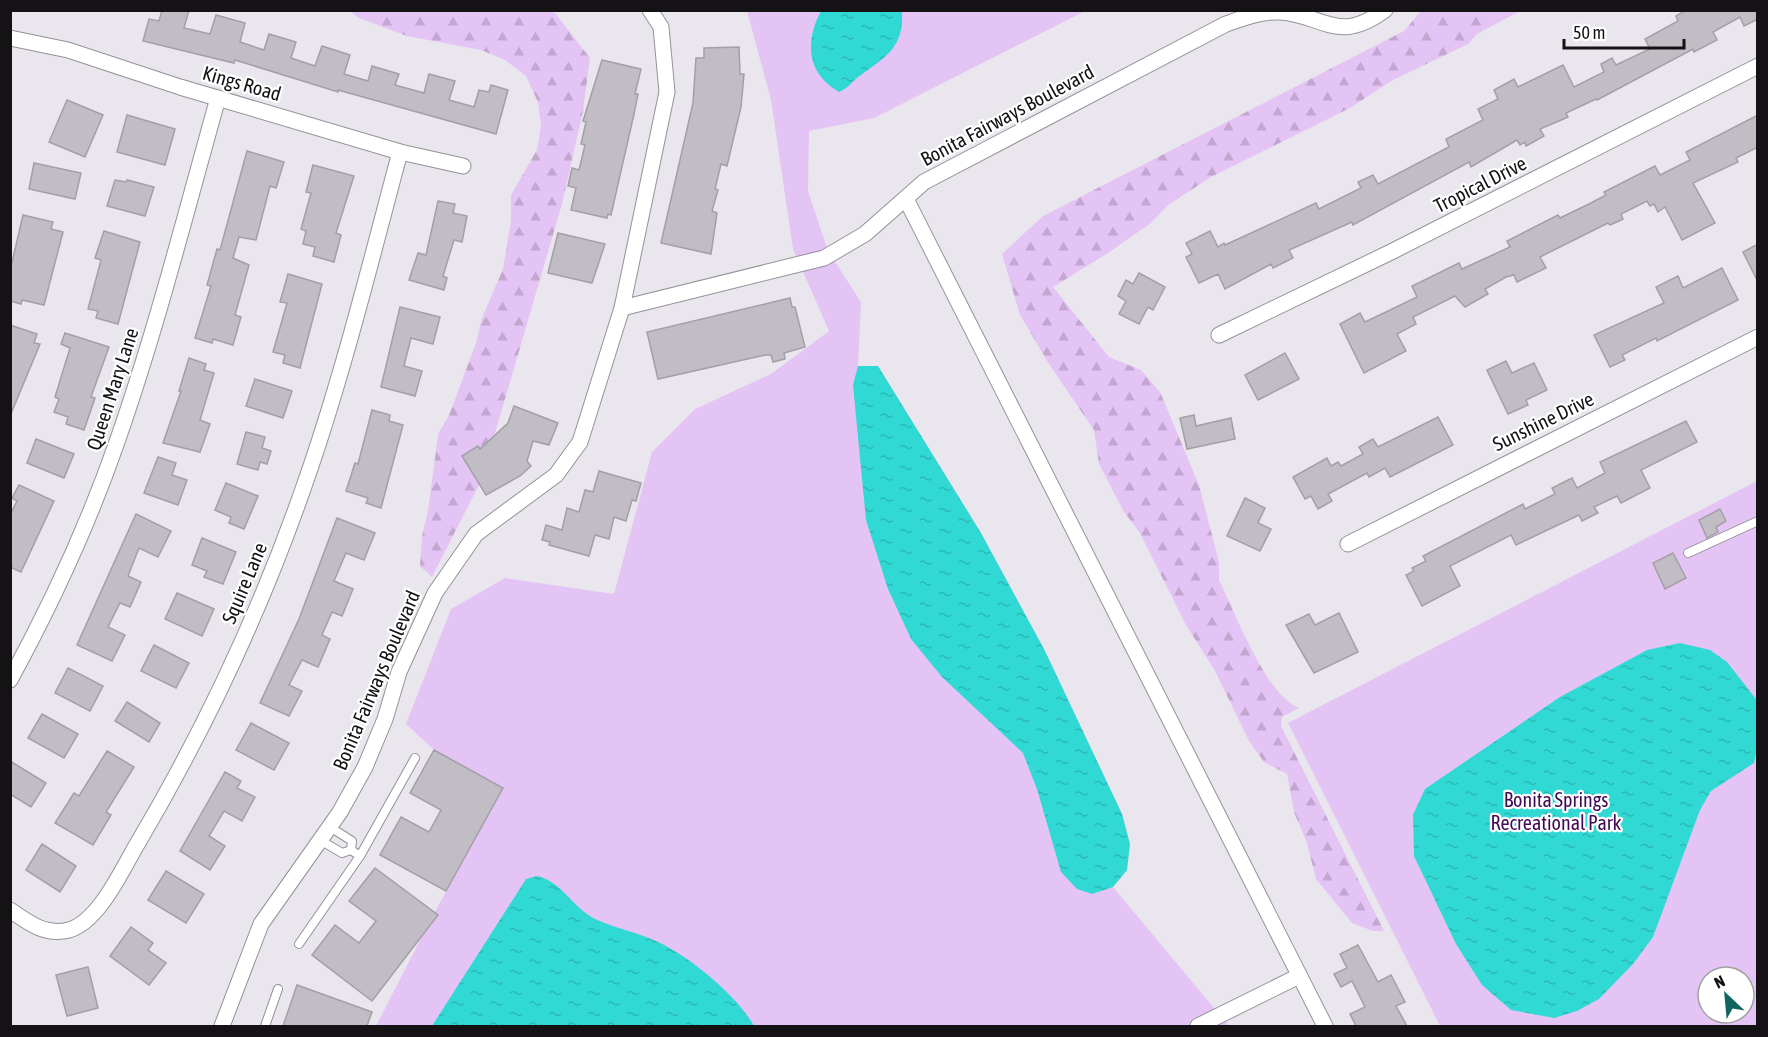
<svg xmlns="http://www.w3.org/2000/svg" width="1768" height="1037" font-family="'Asap Condensed',sans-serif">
	<defs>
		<pattern id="forest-firs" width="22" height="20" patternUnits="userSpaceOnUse" patternTransform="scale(1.5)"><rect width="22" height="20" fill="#e4c4f5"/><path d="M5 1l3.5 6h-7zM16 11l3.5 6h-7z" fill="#c3a7d1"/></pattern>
		<pattern id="water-ripples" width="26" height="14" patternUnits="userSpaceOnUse" patternTransform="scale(1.5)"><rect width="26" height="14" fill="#30d9d4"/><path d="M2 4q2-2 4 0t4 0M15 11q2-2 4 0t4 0" fill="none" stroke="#2ab9b5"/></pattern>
	</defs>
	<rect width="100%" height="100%" fill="#eae6ed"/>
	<!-- green -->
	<g fill="#e4c4f5" fill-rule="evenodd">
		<polygon points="747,11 1085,11 874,118 809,131 808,191 828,251 861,302 858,366 878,366 981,533 1045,651 1122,814 1130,844 1127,870 1113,887 1229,1026 376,1026 432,917 503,788 434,750 406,724 451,609 505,578 614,594 652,452 695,409 771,374 829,331 793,249 771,100"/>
		<path d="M 1757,481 L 1757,1026 L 1440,1026 L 1288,723 ZM 1708,977 L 1744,977 L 1744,1013 L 1708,1013 Z"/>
	</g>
	<!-- forest -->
	<g fill="url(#forest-firs)">
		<path d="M 1422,10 L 1520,11 L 1477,34 L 1468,44 L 1393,80 L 1350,108 L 1211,177 L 1168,205 L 1151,223 L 1108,253 L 1053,287 L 1109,357 L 1141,370 L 1160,392 L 1199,485 L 1219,562 L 1219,580 C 1235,612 1266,696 1299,708 L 1282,717 L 1281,726 L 1384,931 L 1373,931 L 1352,923 L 1316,879 L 1307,843 L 1294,812 L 1287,774 L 1264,762 L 1249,741 L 1215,671 L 1186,625 L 1140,533 L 1124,512 L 1099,464 L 1094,430 L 1049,364 L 1020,315 L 1002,254 L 1043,216 L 1404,31 Z"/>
		<polygon points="350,11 547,11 555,13 590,58 583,111 562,204 481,481 432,577 420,566 422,536 428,511 438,435 450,413 476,343 482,318 503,269 511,220 511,195 537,150 541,126 538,102 526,76 505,60 481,50 407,36 359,18"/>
	</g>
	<!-- water -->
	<g fill="url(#water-ripples)">
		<path d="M 821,11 L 902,11 C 904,47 887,56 861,75 C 852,81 849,88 839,92 C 806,73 805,41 821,11 Z"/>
		<polygon points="858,366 878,366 981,533 1045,651 1122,814 1130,844 1127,870 1113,887 1092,894 1077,889 1061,872 1037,789 1023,753 942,677 911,639 888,589 866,520 853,385"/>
		<polygon points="1680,643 1710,650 1727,662 1756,699 1758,744 1754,763 1711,791 1700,810 1653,937 1633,964 1599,999 1577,1011 1554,1018 1511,1010 1482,985 1456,944 1414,856 1413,815 1425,789 1560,697 1647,650"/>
		<path d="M 537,876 C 559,881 569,901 587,914 C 602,925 633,931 651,939 C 685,952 737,995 754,1026 L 432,1026 L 526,879 Z"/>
	</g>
	<!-- building -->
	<g fill="#c1bdc4" stroke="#a49fa6" stroke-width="1.5">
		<polygon points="162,10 189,10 184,28 210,34 216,15 245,23 240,42 264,50 269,34 296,42 291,58 315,66 322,46 350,55 344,74 368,81 372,66 399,74 395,85 424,93 429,74 455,81 449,100 474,107 479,90 489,92 491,85 508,90 496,134 338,90 338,92 235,60 234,63 143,41 149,19 159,21"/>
		<polygon points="1686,10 1758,10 1758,19 1744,26 1740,17 1713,32 1717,40 1694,52 1693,49 1597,100 1596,99 1566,113 1568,117 1540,129 1544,136 1526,146 1525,142 1520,145 1517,140 1471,167 1469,162 1353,225 1352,222 1289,250 1293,258 1273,268 1271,264 1225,289 1218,274 1199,283 1186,257 1192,254 1186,243 1210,231 1218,247 1224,243 1225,245 1316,203 1319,209 1361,188 1358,182 1373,175 1378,184 1449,147 1446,139 1483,120 1478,109 1498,99 1494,90 1514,79 1518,87 1563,65 1574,87 1604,72 1601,64 1612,58 1616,65 1650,49 1645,39 1678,21 1676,16"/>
		<polygon points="739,47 740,74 744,74 741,107 727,166 721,164 715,189 718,190 712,211 717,213 711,254 661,243 693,103 696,58 704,58 704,48"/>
		<polygon points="602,60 641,69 635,94 638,94 634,114 611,215 608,214 607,218 571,210 576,188 568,186 572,168 579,170 585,145 581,144 586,122 583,121"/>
		<polygon points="67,100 103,115 85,157 49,142"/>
		<polygon points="127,115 175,129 165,165 117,152"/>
		<polygon points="1758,115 1758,147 1736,158 1738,162 1693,183 1715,223 1682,240 1665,207 1658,212 1654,204 1650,206 1647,201 1621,214 1623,219 1610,225 1608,223 1540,257 1546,268 1517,282 1514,275 1506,277 1485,289 1488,294 1465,307 1455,296 1413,317 1416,324 1397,334 1406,351 1364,373 1340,324 1360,313 1365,322 1386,312 1417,297 1412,286 1459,263 1462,269 1510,247 1507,241 1558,215 1560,218 1589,204 1606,195 1604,192 1655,166 1660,175 1690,160 1686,152"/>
		<polygon points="247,151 284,162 276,188 270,186 256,240 239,237 233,258 249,265 235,315 241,317 233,345 213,339 212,343 195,338 211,286 207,285 217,249 220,250"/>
		<polygon points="34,163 81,173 75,199 29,189"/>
		<polygon points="313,165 354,176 336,233 341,235 334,262 313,256 315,247 303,244 306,231 301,229 311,193 306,192"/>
		<polygon points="115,180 126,182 127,180 154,187 145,216 107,206"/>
		<polygon points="438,201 455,204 453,213 467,216 462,242 454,240 443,276 447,278 444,290 409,280 418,253 426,255"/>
		<polygon points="23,215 53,222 51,229 63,232 44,305 22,300 21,304 10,301 10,271"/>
		<polygon points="104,231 140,242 118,324 96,318 98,311 88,309 101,260 95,258"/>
		<polygon points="558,233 605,244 592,283 548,273"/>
		<polygon points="1758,244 1758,282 1743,252"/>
		<polygon points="1722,268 1738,300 1657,341 1656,338 1622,355 1625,360 1610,367 1594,335 1664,303 1656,287 1678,276 1683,288"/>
		<polygon points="1139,273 1165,287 1153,310 1148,307 1139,324 1119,314 1126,301 1118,296 1126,280 1133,284"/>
		<polygon points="288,274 322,284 300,368 283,363 285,355 273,352 287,303 280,302"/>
		<polygon points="790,298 792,307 795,307 805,347 784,353 785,359 773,362 771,355 765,355 658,379 647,332"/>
		<polygon points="400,307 440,317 433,344 411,338 404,366 422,371 415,396 381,387"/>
		<polygon points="10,325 37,334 34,343 40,344 10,416"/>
		<polygon points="65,333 109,347 91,397 95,398 84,430 66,424 68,417 54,412 59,399 55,397 70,348 61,344"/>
		<polygon points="1285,353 1299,379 1258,400 1245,375"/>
		<polygon points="189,358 206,364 204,370 214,373 200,420 210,424 200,452 163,443 181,391 179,391"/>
		<polygon points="1506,361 1512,373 1534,363 1547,390 1526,400 1528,405 1508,414 1487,370"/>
		<polygon points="255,379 292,391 283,418 246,406"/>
		<polygon points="514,406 558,423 549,445 533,441 527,461 531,466 520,476 486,495 462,456 478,446 480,449 508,423"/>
		<polygon points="372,410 390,415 389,421 403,425 381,508 366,503 368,498 346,491 355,463 358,464"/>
		<polygon points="1194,415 1196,426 1231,418 1235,439 1187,449 1180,418"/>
		<polygon points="1438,417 1453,445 1390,477 1385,468 1369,477 1367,473 1328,494 1332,501 1318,509 1311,496 1305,499 1293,477 1327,458 1331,466 1338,462 1341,466 1363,454 1359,447 1373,439 1378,447"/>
		<polygon points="1686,421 1697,442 1641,470 1650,488 1621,503 1617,496 1594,507 1598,513 1582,521 1579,515 1516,545 1511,535 1450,566 1460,586 1422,606 1406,575 1414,571 1412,568 1426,561 1423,556 1523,504 1525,509 1555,494 1552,488 1572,478 1577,488 1605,473 1600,462"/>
		<polygon points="246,432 265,437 262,448 271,451 267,464 260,462 258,470 237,464"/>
		<polygon points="36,439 74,454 64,478 27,463"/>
		<polygon points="158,457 176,463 172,475 187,480 178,505 144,493"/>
		<polygon points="599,471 641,483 636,501 632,500 626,521 614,517 609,539 595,535 589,556 549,545 550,542 542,540 546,525 562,530 567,508 579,512 585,490 593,492"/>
		<polygon points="226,483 258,496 244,529 229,523 231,517 215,510"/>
		<polygon points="19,485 54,501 21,572 10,567 10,515 17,501 12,498"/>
		<polygon points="1245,498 1265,508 1258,523 1271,529 1260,551 1227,536"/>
		<polygon points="1720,509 1726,521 1716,527 1718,532 1707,538 1699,520"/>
		<polygon points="136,514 171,531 158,557 139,548 128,576 141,582 130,607 120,603 108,627 125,635 112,661 77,645"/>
		<polygon points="337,518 375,533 364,560 346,553 334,581 353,589 342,616 332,612 322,635 330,639 318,667 302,660 289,685 302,691 289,716 260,703 299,619"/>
		<polygon points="202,538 236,552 223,584 204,577 207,571 192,565"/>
		<polygon points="1673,553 1686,578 1665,589 1653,563"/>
		<polygon points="177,593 214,609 202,636 165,619"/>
		<polygon points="1339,613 1358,652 1314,673 1286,625 1309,614 1315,625"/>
		<polygon points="154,645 189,663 176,688 141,671"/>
		<polygon points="68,668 103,686 90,711 55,693"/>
		<polygon points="127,702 160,723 149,742 115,721"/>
		<polygon points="42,714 78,734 64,758 28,738"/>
		<polygon points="251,723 289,743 274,770 236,750"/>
		<polygon points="434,750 503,788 446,891 380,855 401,817 429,832 441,810 410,793"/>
		<polygon points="107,751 134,767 106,812 111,815 93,845 55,823 74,793 79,796"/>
		<polygon points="10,761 46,783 31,807 10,794"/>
		<polygon points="225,772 241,781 237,788 255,797 242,821 224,811 209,836 225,846 210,870 180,851"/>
		<polygon points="42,844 76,866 60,892 26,870"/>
		<polygon points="375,868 438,915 372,1001 312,955 335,925 359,943 376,921 349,901"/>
		<polygon points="166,871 204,894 186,923 148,900"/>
		<polygon points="131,927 153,943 148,950 166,963 149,985 110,956"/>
		<polygon points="1358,945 1378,982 1391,975 1405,1002 1396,1006 1407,1026 1356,1026 1350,1014 1365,1007 1352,981 1341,987 1334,974 1347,968 1340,954"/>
		<polygon points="88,967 98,1008 67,1016 56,975"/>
		<polygon points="297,985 372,1012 367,1026 283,1026"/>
	</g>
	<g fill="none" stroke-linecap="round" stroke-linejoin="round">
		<defs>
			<g id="service">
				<polyline points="1688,553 1758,521"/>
				<polyline points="320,840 342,853 351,850 352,841 330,827"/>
				<polyline points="351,850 360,856 415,758"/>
				<polyline points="299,944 360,856"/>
				<polyline points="265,1026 278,989"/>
			</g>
			<g id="minor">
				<polyline points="10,38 68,50 180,87 400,152 463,166"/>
				<polyline points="906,199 1325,1026"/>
				<path d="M 622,308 L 824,258 L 865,234 L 924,182 L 1226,24 C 1243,18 1261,11 1280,12 C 1325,15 1337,45 1385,10"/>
				<polyline points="1219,335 1391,252 1758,66"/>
				<polyline points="1348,544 1758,337"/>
				<path d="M 10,680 C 52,603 89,523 118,439 C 157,327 186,212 218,98"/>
				<path d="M 10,910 C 29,923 45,936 69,930 C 100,921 123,867 139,841 C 205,729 260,612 303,489 C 342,379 370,264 400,152"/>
				<polyline points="222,1026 261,924 340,812 365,767 385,719 399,672 435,593 476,534 556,475 580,442 622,308 667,92 661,27 650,10"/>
				<polyline points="1198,1026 1299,976"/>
			</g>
		</defs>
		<!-- service casing -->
		<use href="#service" stroke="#959198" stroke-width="10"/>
		<!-- minor casing -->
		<use href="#minor" stroke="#959198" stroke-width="17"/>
		<!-- service -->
		<use href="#service" stroke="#fff" stroke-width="8"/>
		<!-- minor -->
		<use href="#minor" stroke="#fff" stroke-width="15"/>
	</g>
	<g text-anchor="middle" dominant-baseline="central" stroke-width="4.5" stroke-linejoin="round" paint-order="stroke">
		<!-- street labels -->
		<g font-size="20" fill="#141215" stroke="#fff">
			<text transform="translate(242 83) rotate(16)">Kings Road</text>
			<text transform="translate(1007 115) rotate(-28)">Bonita Fairways Boulevard</text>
			<text transform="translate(1480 184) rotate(-27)">Tropical Drive</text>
			<text transform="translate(112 389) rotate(-72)">Queen Mary Lane</text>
			<text transform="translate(1543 421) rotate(-26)">Sunshine Drive</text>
			<text transform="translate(244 583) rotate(-67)">Squire Lane</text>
			<text transform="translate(376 680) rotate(-67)">Bonita Fairways Boulevard</text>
		</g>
		<!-- park labels -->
		<g font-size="20" fill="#400954" stroke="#fff">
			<text x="1556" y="799">Bonita Springs<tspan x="1556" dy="23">Recreational Park</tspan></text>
		</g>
	</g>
	<!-- border -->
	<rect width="1768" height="1037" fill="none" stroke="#141215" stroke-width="24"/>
	<!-- north arrow -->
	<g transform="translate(1726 995) rotate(334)"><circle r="28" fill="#ffffff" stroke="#a1a0a1" stroke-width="1.5"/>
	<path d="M0-4.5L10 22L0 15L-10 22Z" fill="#136360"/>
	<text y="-9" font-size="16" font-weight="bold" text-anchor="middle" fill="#141215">N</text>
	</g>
	<!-- scale -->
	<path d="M1564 39v9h120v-9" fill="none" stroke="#141215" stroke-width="3"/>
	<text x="1573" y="39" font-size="18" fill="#141215" stroke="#ffffff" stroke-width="4.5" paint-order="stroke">50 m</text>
</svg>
